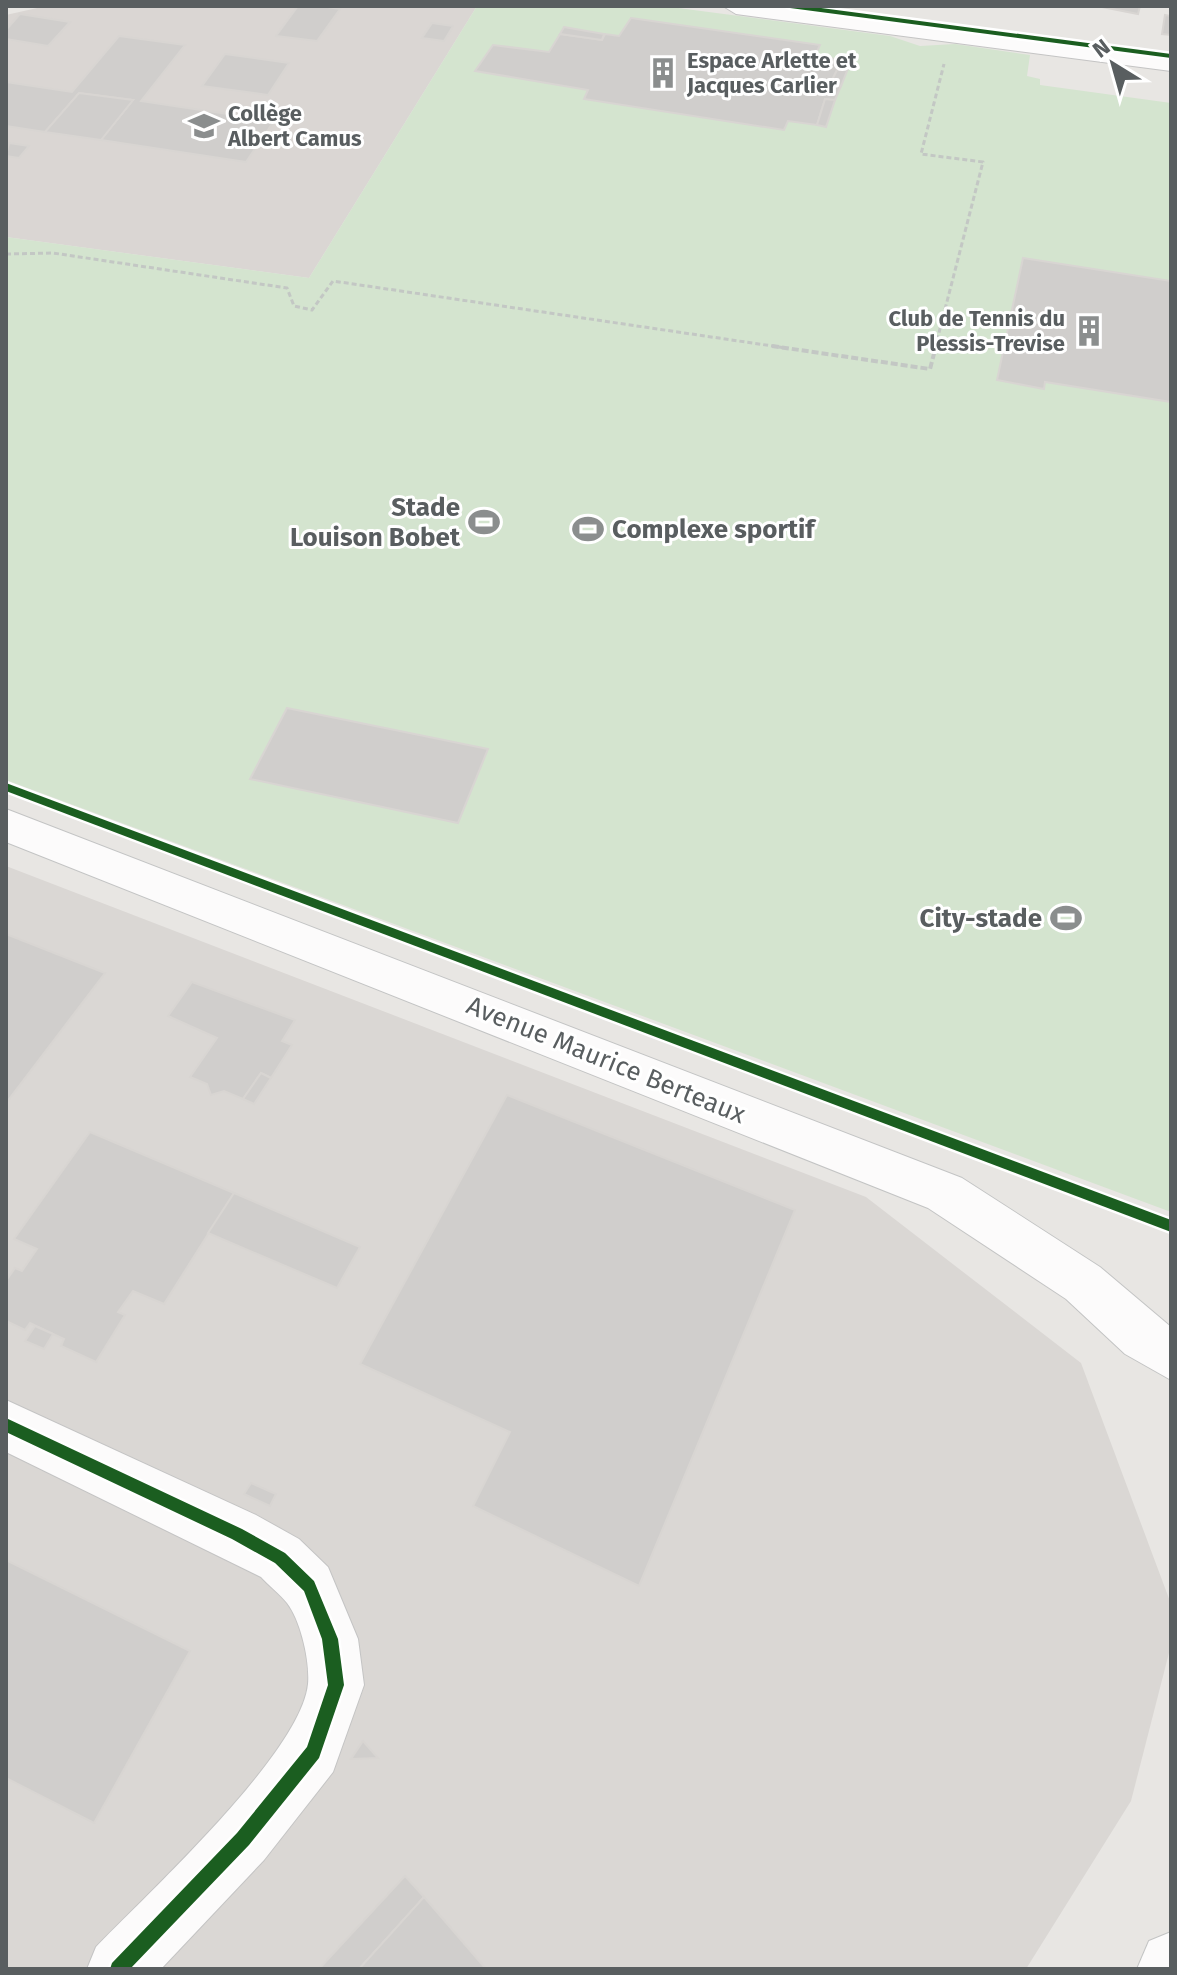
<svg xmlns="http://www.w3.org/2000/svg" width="1177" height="1975" font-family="'Fira Sans',sans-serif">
	<rect width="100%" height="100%" fill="#e8e6e3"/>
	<!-- industrial -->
	<polygon fill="#dad7d4" points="6,866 866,1197 1081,1363 1171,1604 1171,1645 1131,1801 1026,1969 6,1969"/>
	<!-- education -->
	<polygon fill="#dad6d3" points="46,6 477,6 309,278 6,237 6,15"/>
	<!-- green -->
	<polygon fill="#d4e4cf" points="477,6 663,6 890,36 920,46 955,44 1030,55 1027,76 1040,79 1040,85 1171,103 1171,1212 6,780 6,237 309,278"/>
	<!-- building -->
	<g fill="#d0cecc" stroke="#d8d5d2" stroke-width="2">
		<polygon points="298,6 321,6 340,9 317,41 276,36"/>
		<polygon points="1097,6 1140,6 1138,14"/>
		<polygon points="20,14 70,22 48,46 6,39 6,30"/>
		<polygon points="1165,15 1171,16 1171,35 1162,34"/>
		<polygon points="631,18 820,45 815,56 842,60 830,84 841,86 835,100 825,99 817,125 788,121 784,130 584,99 588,90 475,71 493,45 549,52 560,34 602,40 605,34 619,36"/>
		<polygon points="432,23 453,26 444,41 422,38"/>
		<polygon points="564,27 604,34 602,40 560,34"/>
		<polygon points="119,36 185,45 141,101 274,121 246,162 101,140 133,100 79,93 45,132 6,126 6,82 72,92"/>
		<polygon points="225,54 289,63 268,95 202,86"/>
		<polygon points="842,60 851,61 841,86 830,84"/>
		<polygon points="79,93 133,100 101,140 45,132"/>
		<polygon points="825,99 835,100 826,127 817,125"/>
		<polygon points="9,143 29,146 19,158 6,156"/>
		<polygon points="1023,258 1171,281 1171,402 1045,382 1044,389 997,380"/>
		<polygon points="287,708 488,749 458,823 250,779"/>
		<polygon points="6,934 105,973 6,1103"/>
		<polygon points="192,982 295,1020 282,1041 292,1045 271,1078 261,1073 243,1099 224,1091 211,1095 207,1084 190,1077 217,1038 168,1016"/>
		<polygon points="261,1073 271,1078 254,1104 243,1099"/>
		<polygon points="507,1095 795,1210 639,1586 473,1506 510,1432 360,1364"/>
		<polygon points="90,1132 234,1193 164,1304 133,1291 118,1312 125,1315 96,1362 61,1346 64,1339 53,1334 30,1323 25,1330 6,1321 6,1281 15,1268 22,1271 37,1249 14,1239"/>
		<polygon points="234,1193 360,1247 337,1288 208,1233"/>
		<polygon points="35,1326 53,1334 44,1349 25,1341"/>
		<polygon points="251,1483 276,1494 270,1506 244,1494"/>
		<polygon points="6,1560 190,1651 94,1823 6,1778"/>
		<polygon points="363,1741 378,1758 351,1759"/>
		<polygon points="405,1876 424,1897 359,1969 319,1969"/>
		<polygon points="424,1897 486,1969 359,1969"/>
	</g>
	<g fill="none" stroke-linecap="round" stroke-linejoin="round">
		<defs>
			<g id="street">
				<polygon points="723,6 796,6 1171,55 1171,71 736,14"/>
				<path d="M 6,1400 L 256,1515 L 299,1539 L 328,1567 L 358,1639 L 364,1685 L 333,1772 L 264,1860 L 161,1969 L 87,1969 L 96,1947 C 147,1894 301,1753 308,1684 C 310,1662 301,1621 287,1603 C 280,1594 269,1586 261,1577 L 6,1452 Z"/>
			</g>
			<g id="secondary">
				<polygon points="6,809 962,1178 1100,1267 1171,1327 1171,1380 1125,1354 1066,1299 928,1208 6,842"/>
				<polygon points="1171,1932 1171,1969 1137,1969 1149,1941"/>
			</g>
		</defs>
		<!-- street casing -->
		<use href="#street" stroke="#c4c4c4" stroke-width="2"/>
		<!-- secondary casing -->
		<use href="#secondary" stroke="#c3c4c4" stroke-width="2"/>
		<!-- path-far1 -->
		<g stroke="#c3c7c4" stroke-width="3" stroke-dasharray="5 3" stroke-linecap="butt">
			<polyline points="6,254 53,253 287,288 294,306 312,310 333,281 786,348"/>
			<polyline points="935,348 983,162 921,154 944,64"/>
		</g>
		<!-- path -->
		<polyline stroke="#c3c7c4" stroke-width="4" stroke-dasharray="7 3" stroke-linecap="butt" points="772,346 930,369 936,346"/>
		<!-- street -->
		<use href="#street" fill="#fcfbfb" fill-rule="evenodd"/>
		<!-- secondary -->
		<use href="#secondary" fill="#fcfbfb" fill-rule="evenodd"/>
		<defs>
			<g id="cycleway">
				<polygon points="786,6 806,6 1171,54 1171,58 790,8"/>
				<polygon points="6,783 1171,1220 1171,1232 6,791"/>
				<polygon points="6,1418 242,1529 285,1553 314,1581 338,1639 344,1685 319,1758 249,1845 130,1969 110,1969 112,1963 237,1833 307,1747 328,1685 322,1639 304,1591 275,1563 232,1539 6,1432"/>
			</g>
		</defs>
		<!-- cycleway casing -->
		<use href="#cycleway" stroke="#fff" stroke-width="5"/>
		<!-- cycleway -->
		<use href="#cycleway" fill="#1b5e20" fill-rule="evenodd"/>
	</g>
	<!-- icons -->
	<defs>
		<symbol id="building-bare" viewBox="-9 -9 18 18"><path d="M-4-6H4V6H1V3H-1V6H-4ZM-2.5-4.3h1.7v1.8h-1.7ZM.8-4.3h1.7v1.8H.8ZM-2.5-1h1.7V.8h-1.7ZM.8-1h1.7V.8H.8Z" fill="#8b8e8e" stroke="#fff" stroke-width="2.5" paint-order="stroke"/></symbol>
		<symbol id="school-bare" viewBox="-9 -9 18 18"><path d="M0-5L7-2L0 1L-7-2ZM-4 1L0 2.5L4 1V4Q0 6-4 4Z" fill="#8b8e8e" stroke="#fff" stroke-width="2.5" paint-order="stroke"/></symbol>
		<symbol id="stadium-bare" viewBox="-9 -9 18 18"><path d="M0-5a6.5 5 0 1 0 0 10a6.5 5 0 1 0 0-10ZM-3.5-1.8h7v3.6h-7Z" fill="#8b8e8e" stroke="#fff" stroke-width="2.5" paint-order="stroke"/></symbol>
	</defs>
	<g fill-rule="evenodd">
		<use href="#building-bare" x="641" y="51" width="44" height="44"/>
		<use href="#school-bare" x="182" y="104" width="44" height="44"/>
		<use href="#building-bare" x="1067" y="309" width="44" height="44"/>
		<use href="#stadium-bare" x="462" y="500" width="44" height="44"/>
		<use href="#stadium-bare" x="566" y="507" width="44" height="44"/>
		<use href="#stadium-bare" x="1044" y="896" width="44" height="44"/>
	</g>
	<g text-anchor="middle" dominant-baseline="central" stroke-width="6" stroke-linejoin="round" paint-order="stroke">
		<!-- far-poi labels -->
		<g font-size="22" font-weight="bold" fill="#595e60" stroke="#fff" text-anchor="start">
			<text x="687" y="60">Espace Arlette et<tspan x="687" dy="25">Jacques Carlier</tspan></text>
			<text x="228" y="113">Collège<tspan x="228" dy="25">Albert Camus</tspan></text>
			<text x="1065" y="318" text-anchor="end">Club de Tennis du<tspan x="1065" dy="25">Plessis-Trevise</tspan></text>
		</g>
		<!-- poi labels -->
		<g font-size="26" font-weight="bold" fill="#595e60" stroke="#fff" text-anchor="end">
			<text x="460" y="507">Stade<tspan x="460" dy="30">Louison Bobet</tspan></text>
			<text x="612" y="529" text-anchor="start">Complexe sportif</text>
			<text x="1042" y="918">City-stade</text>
		</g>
		<!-- street labels -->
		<g font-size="26" fill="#595e60" stroke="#fff">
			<text transform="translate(606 1060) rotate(22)">Avenue Maurice Berteaux</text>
		</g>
	</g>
	<!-- border -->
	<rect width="1177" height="1975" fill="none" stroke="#595e60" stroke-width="16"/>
	<!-- north arrow -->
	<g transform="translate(1113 64) rotate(323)" stroke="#ffffff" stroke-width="6" paint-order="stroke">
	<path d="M0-6L14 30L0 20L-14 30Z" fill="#595e60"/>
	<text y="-12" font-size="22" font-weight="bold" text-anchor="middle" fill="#595e60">N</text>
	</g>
</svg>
